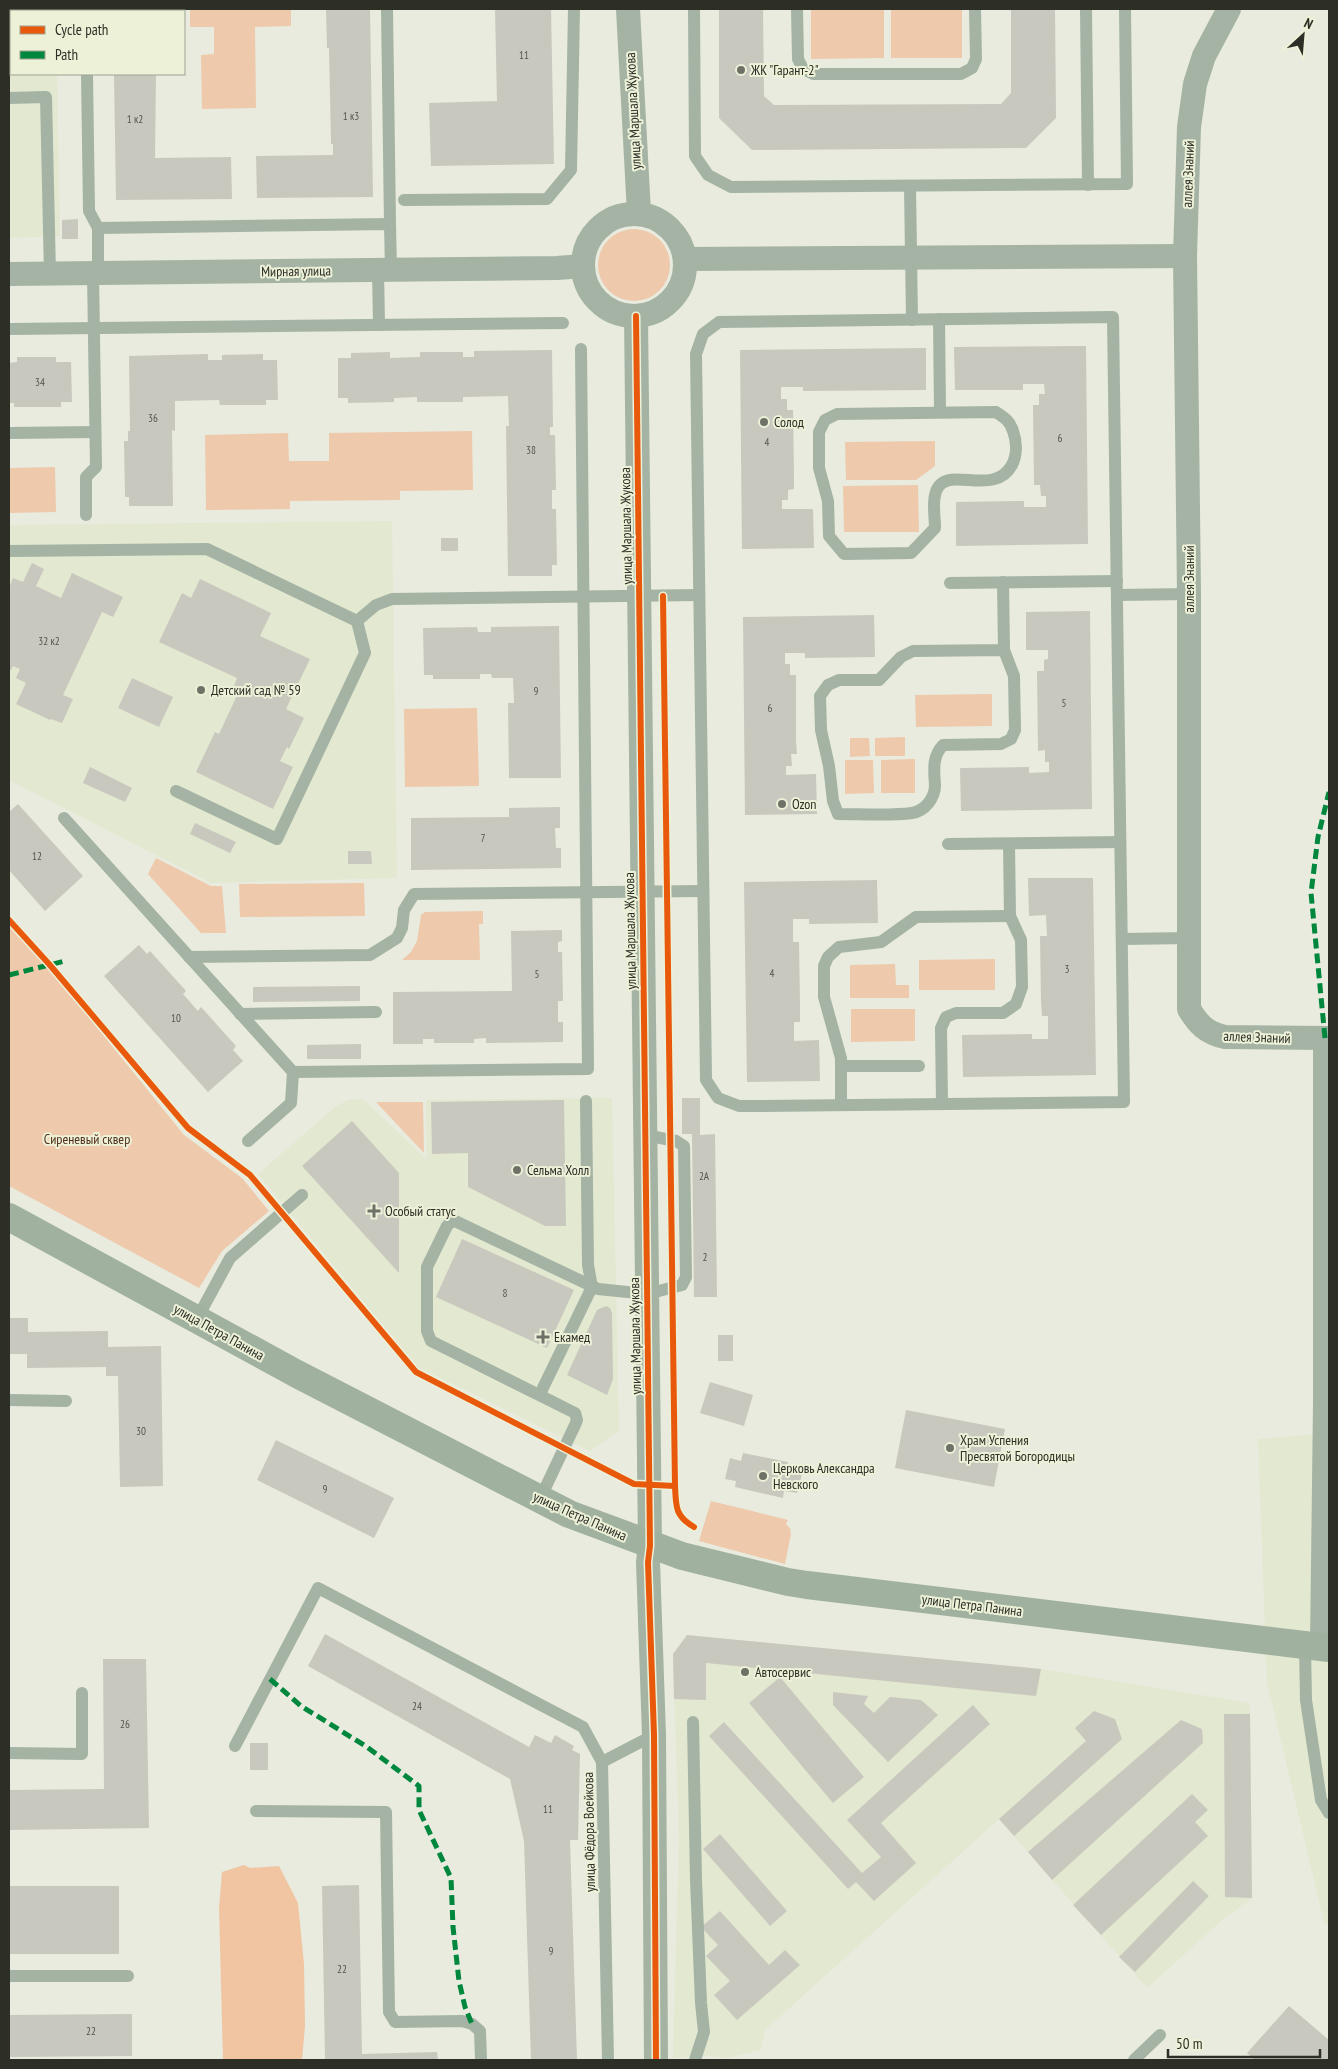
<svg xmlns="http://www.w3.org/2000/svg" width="1338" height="2069" font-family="'PT Sans Narrow',sans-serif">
	<rect width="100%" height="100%" fill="#e8ebde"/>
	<!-- built -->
	<g fill="#e3e8d0">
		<polygon points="9,9 56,9 56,11 11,11 11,74 57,74 60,236 9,238"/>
		<polygon points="392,521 397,878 211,883 9,780 9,525"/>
		<polygon points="612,1098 619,1431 590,1451 418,1367 258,1174 335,1107 348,1100 363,1099 427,1160 426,1100"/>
		<polygon points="1329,1433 1329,1926 1324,1922 1267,1682 1258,1439"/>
		<polygon points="687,1635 1041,1669 1250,1703 1252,1898 1221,1921 1147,1988 999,1819 765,2030 761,2050 728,2058 706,2056 673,2058 679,1837 673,1654"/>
	</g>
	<!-- green -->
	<g fill="#efc9ab">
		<polygon points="190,9 291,9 291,26 255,27 256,108 202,109 201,55 214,54 214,27 190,27"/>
		<polygon points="811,9 884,9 884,58 811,59"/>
		<rect x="891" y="9" width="71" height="49"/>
		<circle cx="634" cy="265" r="36"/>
		<polygon points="472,431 473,490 400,491 400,500 290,501 290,509 206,510 205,435 288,433 289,461 329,461 329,433"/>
		<polygon points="935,441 935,466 916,480 846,480 845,442"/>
		<polygon points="55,467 56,512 9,513 9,468"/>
		<polygon points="918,485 919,532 844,532 843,486"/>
		<polygon points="992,694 992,726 916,727 915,695"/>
		<polygon points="477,708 479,786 405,787 404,709"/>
		<polygon points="905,737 905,756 875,756 875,738"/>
		<polygon points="850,738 869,738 870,756 850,757"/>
		<polygon points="915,759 915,793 881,793 881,760"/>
		<polygon points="845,760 873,760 874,793 845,794"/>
		<polygon points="156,858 211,886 222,886 226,933 201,933 148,874"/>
		<polygon points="364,883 365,916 240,917 239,884"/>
		<polygon points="483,911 483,924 479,924 480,960 402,960 411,952 417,941 421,915 425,912"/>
		<polygon points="9,926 61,983 184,1135 242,1178 269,1211 222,1251 199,1288 9,1186"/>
		<polygon points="995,959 995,990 919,990 919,960"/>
		<polygon points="895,964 896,985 909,985 909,998 850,998 850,965"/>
		<polygon points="851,1009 915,1009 915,1041 851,1042"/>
		<polygon points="376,1102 423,1102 424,1153"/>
		<polygon points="711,1501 788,1520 786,1524 790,1528 791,1534 785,1564 699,1541"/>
	</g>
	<!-- forest -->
	<polygon fill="#f1c5a1" points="244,1865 250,1868 279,1866 298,1903 304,1964 305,2026 302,2060 223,2060 219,1908 222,1872"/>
	<!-- building -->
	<g fill="#c9c8be">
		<rect x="113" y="9" width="41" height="2"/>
		<polygon points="326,9 370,9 373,197 257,198 256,156 333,155 333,144 331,144 329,48 327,48"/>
		<polygon points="495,9 551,9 554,164 431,166 429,103 497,101"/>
		<polygon points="719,9 763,9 764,96 774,105 1001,104 1011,93 1011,9 1055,9 1056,118 1026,148 752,150 719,118"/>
		<polygon points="114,74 156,74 155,158 231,157 232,199 116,200"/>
		<polygon points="78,219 78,239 62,239 62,220"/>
		<polygon points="1086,346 1088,544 956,546 956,502 1024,501 1024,507 1046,507 1046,496 1041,496 1040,485 1034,485 1033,405 1039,405 1039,394 1045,394 1044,384 1023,384 1023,390 955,390 954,347"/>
		<polygon points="926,348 926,390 803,391 803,387 781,387 781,399 787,399 787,410 793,410 794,475 794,489 788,490 788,500 782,500 782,509 813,509 814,548 742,549 740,350"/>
		<polygon points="552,350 553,427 550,427 550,435 555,435 556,490 552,490 552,509 556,509 557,565 552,565 552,576 508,576 506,426 509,426 508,396 463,397 463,402 417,402 417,397 394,398 394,402 348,403 348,398 338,398 338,358 351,358 351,353 390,352 390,358 420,357 420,352 463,352 463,357 474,357 474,351"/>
		<polygon points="208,354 208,360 222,360 222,355 263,354 263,360 277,360 278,400 266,400 266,405 220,405 219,400 175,401 175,431 172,430 173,506 129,506 129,497 125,497 124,441 128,441 128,431 130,431 129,356"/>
		<polygon points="17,357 56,357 56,362 71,362 72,402 61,402 61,407 14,407 14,403 9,403 9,363 17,362"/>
		<rect x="441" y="538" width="17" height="13"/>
		<polygon points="32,563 44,569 36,586 61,598 72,573 123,597 113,617 102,612 63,695 73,699 62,723 51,719 50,720 16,704 26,683 16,678 20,669 13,666 11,670 9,669 9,588 13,578 23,582"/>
		<polygon points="200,579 271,613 260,636 310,659 286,709 304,718 289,749 287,747 280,761 293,767 273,809 196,772 215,732 219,734 240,689 234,686 237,678 159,642 182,593 191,598"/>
		<polygon points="1090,611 1092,809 961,811 960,768 1029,767 1029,773 1049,772 1049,762 1045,762 1045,750 1038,751 1037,671 1044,671 1044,660 1048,659 1048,650 1026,650 1026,612"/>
		<polygon points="874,615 875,657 805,658 805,653 785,653 785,664 790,664 790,675 796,675 796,741 797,754 791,754 792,766 786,766 786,775 816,774 817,814 745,815 743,617"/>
		<polygon points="559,626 561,778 509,778 508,703 514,703 513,678 492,678 491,674 480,674 480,679 433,679 433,675 424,675 423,628 477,627 478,632 491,632 491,627"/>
		<polygon points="132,678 173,697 159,727 118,708"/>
		<polygon points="90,767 132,788 125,802 83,783"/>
		<polygon points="18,804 83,876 45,911 9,870 9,812"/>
		<polygon points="560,807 560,828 555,828 556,848 561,848 561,868 411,870 411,818 509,817 509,808"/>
		<polygon points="195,823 236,842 230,853 190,834"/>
		<polygon points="348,851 371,851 372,864 348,864"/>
		<polygon points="1028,878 1093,878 1096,1075 963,1077 962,1035 1032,1034 1032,1039 1048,1039 1048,1016 1042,1016 1041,1001 1040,936 1047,936 1046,915 1029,916"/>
		<polygon points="877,880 878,923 809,924 809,919 793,919 793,942 799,942 800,1005 800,1022 794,1022 794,1041 819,1040 820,1081 747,1082 744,882"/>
		<polygon points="562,930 562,941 558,942 558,952 562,952 563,1001 558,1001 558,1022 563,1022 563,1042 486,1043 486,1038 474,1039 474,1043 434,1043 434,1039 423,1039 423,1044 393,1044 393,992 512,991 511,931"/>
		<polygon points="139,945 147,954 150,951 186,991 183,994 198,1011 201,1007 236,1046 233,1050 243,1061 208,1092 104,976"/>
		<polygon points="360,986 360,1001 253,1002 253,987"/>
		<polygon points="361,1044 361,1059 307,1059 307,1045"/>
		<polygon points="682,1098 700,1098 700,1135 715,1134 717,1297 694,1297 692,1134 682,1134"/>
		<polygon points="564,1100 566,1226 545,1226 468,1187 468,1153 432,1154 431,1102"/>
		<polygon points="352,1121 399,1173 399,1273 302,1166"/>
		<polygon points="462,1239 574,1290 547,1348 436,1297"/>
		<polygon points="606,1306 610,1308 612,1313 613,1379 607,1395 567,1375 597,1310"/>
		<polygon points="9,1318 28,1318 28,1332 108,1331 108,1347 161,1346 163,1486 120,1487 118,1376 106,1376 106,1367 27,1368 27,1354 9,1354"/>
		<rect x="718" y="1335" width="15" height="26"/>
		<polygon points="710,1382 753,1395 744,1426 700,1413"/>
		<polygon points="906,1410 1005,1429 994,1487 895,1468"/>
		<polygon points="276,1440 394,1498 374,1538 257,1480"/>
		<polygon points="743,1453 788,1462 786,1471 802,1474 797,1493 784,1491 783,1498 735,1487 736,1481 725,1479 730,1458 741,1461"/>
		<polygon points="325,1634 529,1747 535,1735 551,1743 555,1735 574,1746 572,1750 580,1754 578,1840 570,1840 577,2060 531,2060 524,1841 510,1779 308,1666"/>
		<polygon points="687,1635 1041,1669 1036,1696 706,1663 706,1700 674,1699 673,1654"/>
		<polygon points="103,1659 146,1659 149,1828 9,1830 9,1790 104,1789"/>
		<polygon points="780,1677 864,1777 833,1803 749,1703"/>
		<polygon points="833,1692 868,1696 864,1704 874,1713 890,1697 921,1700 938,1715 888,1762 833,1705"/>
		<polygon points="973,1705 990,1724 881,1823 916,1863 874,1901 856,1882 848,1889 709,1736 724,1722 862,1873 881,1857 847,1820"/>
		<polygon points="1094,1711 1115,1719 1122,1739 1014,1836 999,1819 1086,1741 1075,1728"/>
		<polygon points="1224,1714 1250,1714 1252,1898 1225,1897"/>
		<polygon points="1181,1720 1202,1729 1203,1743 1052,1880 1028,1852"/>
		<rect x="250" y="1743" width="18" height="27"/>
		<polygon points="1192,1794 1208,1810 1195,1822 1208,1836 1101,1935 1073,1905"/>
		<polygon points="720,1834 787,1911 770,1926 703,1849"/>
		<polygon points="1193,1881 1209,1896 1135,1972 1119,1957"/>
		<polygon points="359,1885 362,2054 437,2052 438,2060 325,2060 322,1886"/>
		<rect x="9" y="1886" width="110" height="68"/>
		<polygon points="720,1911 769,1965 785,1950 800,1965 737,2020 714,1995 730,1981 706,1956 718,1945 701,1927"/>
		<polygon points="1289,2006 1329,2040 1329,2060 1255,2060 1247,2053"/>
		<polygon points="132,2014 132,2056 9,2057 9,2015"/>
	</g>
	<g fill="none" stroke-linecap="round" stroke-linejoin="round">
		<!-- lane -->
		<g stroke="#a4b3a4" stroke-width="12">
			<polyline points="86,9 86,11"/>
			<polyline points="387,9 390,224"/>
			<polyline points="694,9 695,156 708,175 731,187 1127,184 1125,9"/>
			<polyline points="797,9 798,59 803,69 813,74 961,74 972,68 976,59 975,9"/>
			<polyline points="1086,9 1088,185"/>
			<polyline points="87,74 89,211 98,228 98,273"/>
			<polyline points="9,98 46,97 50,274"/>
			<polyline points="910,186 912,320"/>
			<polyline points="404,200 547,199 571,170 574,9"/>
			<polyline points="98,228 390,224 391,270"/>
			<polyline points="378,270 379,325"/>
			<polygon points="1113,317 1124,1102 758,1106 739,1106 718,1098 706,1080 696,354 703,334 719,322"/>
			<polyline points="939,319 940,412"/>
			<polyline points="9,329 563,323"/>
			<path d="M 996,412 C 1005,418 1010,421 1013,431 C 1017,442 1017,455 1012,465 C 995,496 953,468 939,486 C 931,496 935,516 935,528 L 911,553 L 844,554 L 829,536 L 828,501 L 819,468 L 819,432 L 825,420 L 837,414 Z"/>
			<polyline points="9,433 95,432"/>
			<polyline points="86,515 86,477 96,467 93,273"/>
			<polyline points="9,551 207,549 357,621"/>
			<path d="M 1003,582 L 1004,650 L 1014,676 L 1015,730 L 1011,739 L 1001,744 L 943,745 C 932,757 934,770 935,785 C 935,798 925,811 912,813 C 892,816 860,814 838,814 L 833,801 L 829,766 L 821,730 L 820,696 L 828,685 L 839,680 L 879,680 L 901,657 L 913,651 L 1004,650"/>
			<polyline points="950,583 1117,581"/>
			<polyline points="1117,595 1189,594"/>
			<polyline points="357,621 376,605 392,599 699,595"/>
			<polyline points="176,791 277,839 365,653 357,621"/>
			<polyline points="64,818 293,1072 291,1103 248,1141"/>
			<polyline points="948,844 1120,842"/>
			<polyline points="1122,939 1189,938"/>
			<polyline points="189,957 370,955 397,938 402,928 404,910 414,894 703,891"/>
			<polyline points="240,1014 376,1012"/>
			<polyline points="841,1066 919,1066"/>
			<polyline points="293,1072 588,1069 581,349"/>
			<polyline points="942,1104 941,1028 946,1017 956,1013 1003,1013 1016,1004 1022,987 1021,940 1010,916 1009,844"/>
			<polyline points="841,1105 841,1058 824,997 824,966 828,957 839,947 881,942 916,917 1010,916"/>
			<polyline points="197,1319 230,1258 302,1195"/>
			<polyline points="540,1394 592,1287 588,1265 586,1101"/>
			<polyline points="9,1400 66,1401"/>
			<polyline points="540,1499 575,1425 577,1420 575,1413 431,1341 427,1331 427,1267 447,1226 451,1222 455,1221 598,1289 647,1294 682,1285 686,1277 684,1146 676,1141 645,1135"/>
			<polyline points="1305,1646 1306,1700 1321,1800 1329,1813"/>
			<polyline points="693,1722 696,1880 701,2003 704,2032 695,2060"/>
			<polyline points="235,1746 318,1588 583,1727 602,1762 608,2060"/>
			<polyline points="9,1753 82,1754 82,1693"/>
			<polyline points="602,1762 654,1735"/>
			<polyline points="256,1811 386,1812 389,2012 395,2022 462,2021 472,2024 480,2031 481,2060"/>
			<polyline points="9,1976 128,1976"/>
			<polyline points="1134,2060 1160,2035"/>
		</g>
		<!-- street -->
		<g stroke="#a4b3a4" stroke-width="24">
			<polyline points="628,9 639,213"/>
			<path d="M 1229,9 L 1204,56 L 1195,84 L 1189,127 L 1185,256 L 1189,594 L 1189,1009 C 1198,1024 1206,1033 1225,1037 L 1329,1038"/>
			<circle cx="634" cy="265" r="51"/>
			<polyline points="685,259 1185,256"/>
			<polyline points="9,274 557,268 583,266"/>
			<polyline points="636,316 650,1546 648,1562 654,1735 656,2060"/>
			<polyline points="1322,1647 1325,1403 1325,1038"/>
		</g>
		<!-- secondary -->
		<polyline stroke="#a1b1a0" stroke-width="28" points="9,1217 297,1374 569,1514 682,1556 788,1582 807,1585 1329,1648"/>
		<!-- quiet -->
		<g stroke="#00873e" stroke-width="5" stroke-dasharray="10 5" stroke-linecap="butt">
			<polyline points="9,975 65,961"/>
			<polyline points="1325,1038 1311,893 1318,837 1329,792"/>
			<polyline points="270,1679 301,1706 367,1747 419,1786 419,1810 451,1878 453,1927 459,1981 465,2007 472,2024"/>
		</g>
		<defs>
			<g id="cycleway">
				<polyline points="636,316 650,1546 648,1562 654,1735 656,2060"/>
				<path d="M 663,596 L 675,1486 C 676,1507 675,1516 694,1527"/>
				<polyline points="9,920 49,964 188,1128 250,1175 416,1372 634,1484 675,1486"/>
			</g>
		</defs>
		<!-- cycleway casing -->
		<use href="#cycleway" stroke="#ecf1d8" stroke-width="9"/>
		<!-- cycleway -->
		<use href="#cycleway" stroke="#e8590c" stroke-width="6"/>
	</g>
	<!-- markers -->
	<g fill="#6e7166" stroke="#ecf1d8" stroke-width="2">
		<circle cx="741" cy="70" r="5"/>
		<circle cx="764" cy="422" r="5"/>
		<circle cx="201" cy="690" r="5"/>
		<circle cx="782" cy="804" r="5"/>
		<circle cx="517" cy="1170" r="5"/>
		<path d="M371.5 1203.5h5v5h5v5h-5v5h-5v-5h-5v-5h5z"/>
		<path d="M540.5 1329.5h5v5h5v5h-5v5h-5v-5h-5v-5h5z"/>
		<circle cx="950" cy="1448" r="5"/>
		<circle cx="763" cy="1476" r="5"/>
		<circle cx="745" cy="1672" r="5"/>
	</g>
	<g text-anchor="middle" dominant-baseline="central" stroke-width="4" stroke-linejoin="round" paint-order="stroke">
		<!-- number labels -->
		<g font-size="11" fill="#54554c">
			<text x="524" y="55">11</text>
			<text x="351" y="116">1 к3</text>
			<text x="135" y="119">1 к2</text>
			<text x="40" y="382">34</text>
			<text x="153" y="418">36</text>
			<text x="1060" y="438">6</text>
			<text x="767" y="442">4</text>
			<text x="531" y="450">38</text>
			<text x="49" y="641">32 к2</text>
			<text x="536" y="691">9</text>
			<text x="1064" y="703">5</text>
			<text x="770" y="708">6</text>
			<text x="483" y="838">7</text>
			<text x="37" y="856">12</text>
			<text x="1067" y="969">3</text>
			<text x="772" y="973">4</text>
			<text x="537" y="974">5</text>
			<text x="176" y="1018">10</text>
			<text x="704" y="1176">2А</text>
			<text x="705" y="1257">2</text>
			<text x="505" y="1293">8</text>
			<text x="141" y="1431">30</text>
			<text x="325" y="1489">9</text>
			<text x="417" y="1706">24</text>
			<text x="125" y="1724">26</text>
			<text x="548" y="1809">11</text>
			<text x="551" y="1951">9</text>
			<text x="342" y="1969">22</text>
			<text x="91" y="2031">22</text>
		</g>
		<!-- poi labels -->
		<g font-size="14" fill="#2d2f26" stroke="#ecf1d8" text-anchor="start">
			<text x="751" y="70">ЖК "Гарант-2"</text>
			<text x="774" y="422">Солод</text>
			<text x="211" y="690">Детский сад № 59</text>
			<text x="792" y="804">Ozon</text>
			<text x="527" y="1170">Сельма Холл</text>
			<text x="385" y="1211">Особый статус</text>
			<text x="554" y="1337">Екамед</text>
			<text x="960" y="1440">Храм Успения<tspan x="960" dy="16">Пресвятой Богородицы</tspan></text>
			<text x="773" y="1468">Церковь Александра<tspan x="773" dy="16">Невского</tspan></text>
			<text x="755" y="1672">Автосервис</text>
		</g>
		<!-- street labels -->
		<g font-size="14" fill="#2d2f26" stroke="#ecf1d8">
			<text transform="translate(633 111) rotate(-93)">улица Маршала Жукова</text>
			<text transform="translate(1188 174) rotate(-88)">аллея Знаний</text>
			<text transform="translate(296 271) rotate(-1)">Мирная улица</text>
			<text transform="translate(626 526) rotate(-91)">улица Маршала Жукова</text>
			<text transform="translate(1189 579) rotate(-90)">аллея Знаний</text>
			<text transform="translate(630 931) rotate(-91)">улица Маршала Жукова</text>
			<text transform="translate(1257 1037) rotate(2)">аллея Знаний</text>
			<text transform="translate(219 1332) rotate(29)">улица Петра Панина</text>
			<text transform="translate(635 1336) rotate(-91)">улица Маршала Жукова</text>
			<text transform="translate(580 1516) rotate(24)">улица Петра Панина</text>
			<text transform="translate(972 1605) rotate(7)">улица Петра Панина</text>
			<text transform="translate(589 1832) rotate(-91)">улица Фёдора Воейкова</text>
		</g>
		<!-- park labels -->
		<g font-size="14" fill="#512f18" stroke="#ecf1d8">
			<text x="87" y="1139">Сиреневый сквер</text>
		</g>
	</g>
	<!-- border -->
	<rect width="1338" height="2069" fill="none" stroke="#2d2f26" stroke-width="20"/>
	<!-- legend -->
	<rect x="10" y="10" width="175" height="65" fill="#ecf1d8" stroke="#a0a391"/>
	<rect x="20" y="26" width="25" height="8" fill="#e8590c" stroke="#a0a391"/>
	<text x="55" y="35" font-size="15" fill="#2d2f26">Cycle path</text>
	<rect x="20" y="51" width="25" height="8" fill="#00873e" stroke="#a0a391"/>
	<text x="55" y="60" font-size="15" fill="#2d2f26">Path</text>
	<!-- north arrow -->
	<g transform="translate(1303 35) rotate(26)" stroke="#ecf1d8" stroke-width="4" paint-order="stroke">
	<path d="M0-4L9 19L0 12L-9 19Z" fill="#2d2f26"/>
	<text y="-8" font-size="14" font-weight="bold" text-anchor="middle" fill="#2d2f26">N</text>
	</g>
	<!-- scale -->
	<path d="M1168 2049v8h152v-8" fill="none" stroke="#2d2f26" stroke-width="2.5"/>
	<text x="1176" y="2049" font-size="15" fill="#2d2f26" stroke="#ecf1d8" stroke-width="4" paint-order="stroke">50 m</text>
</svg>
